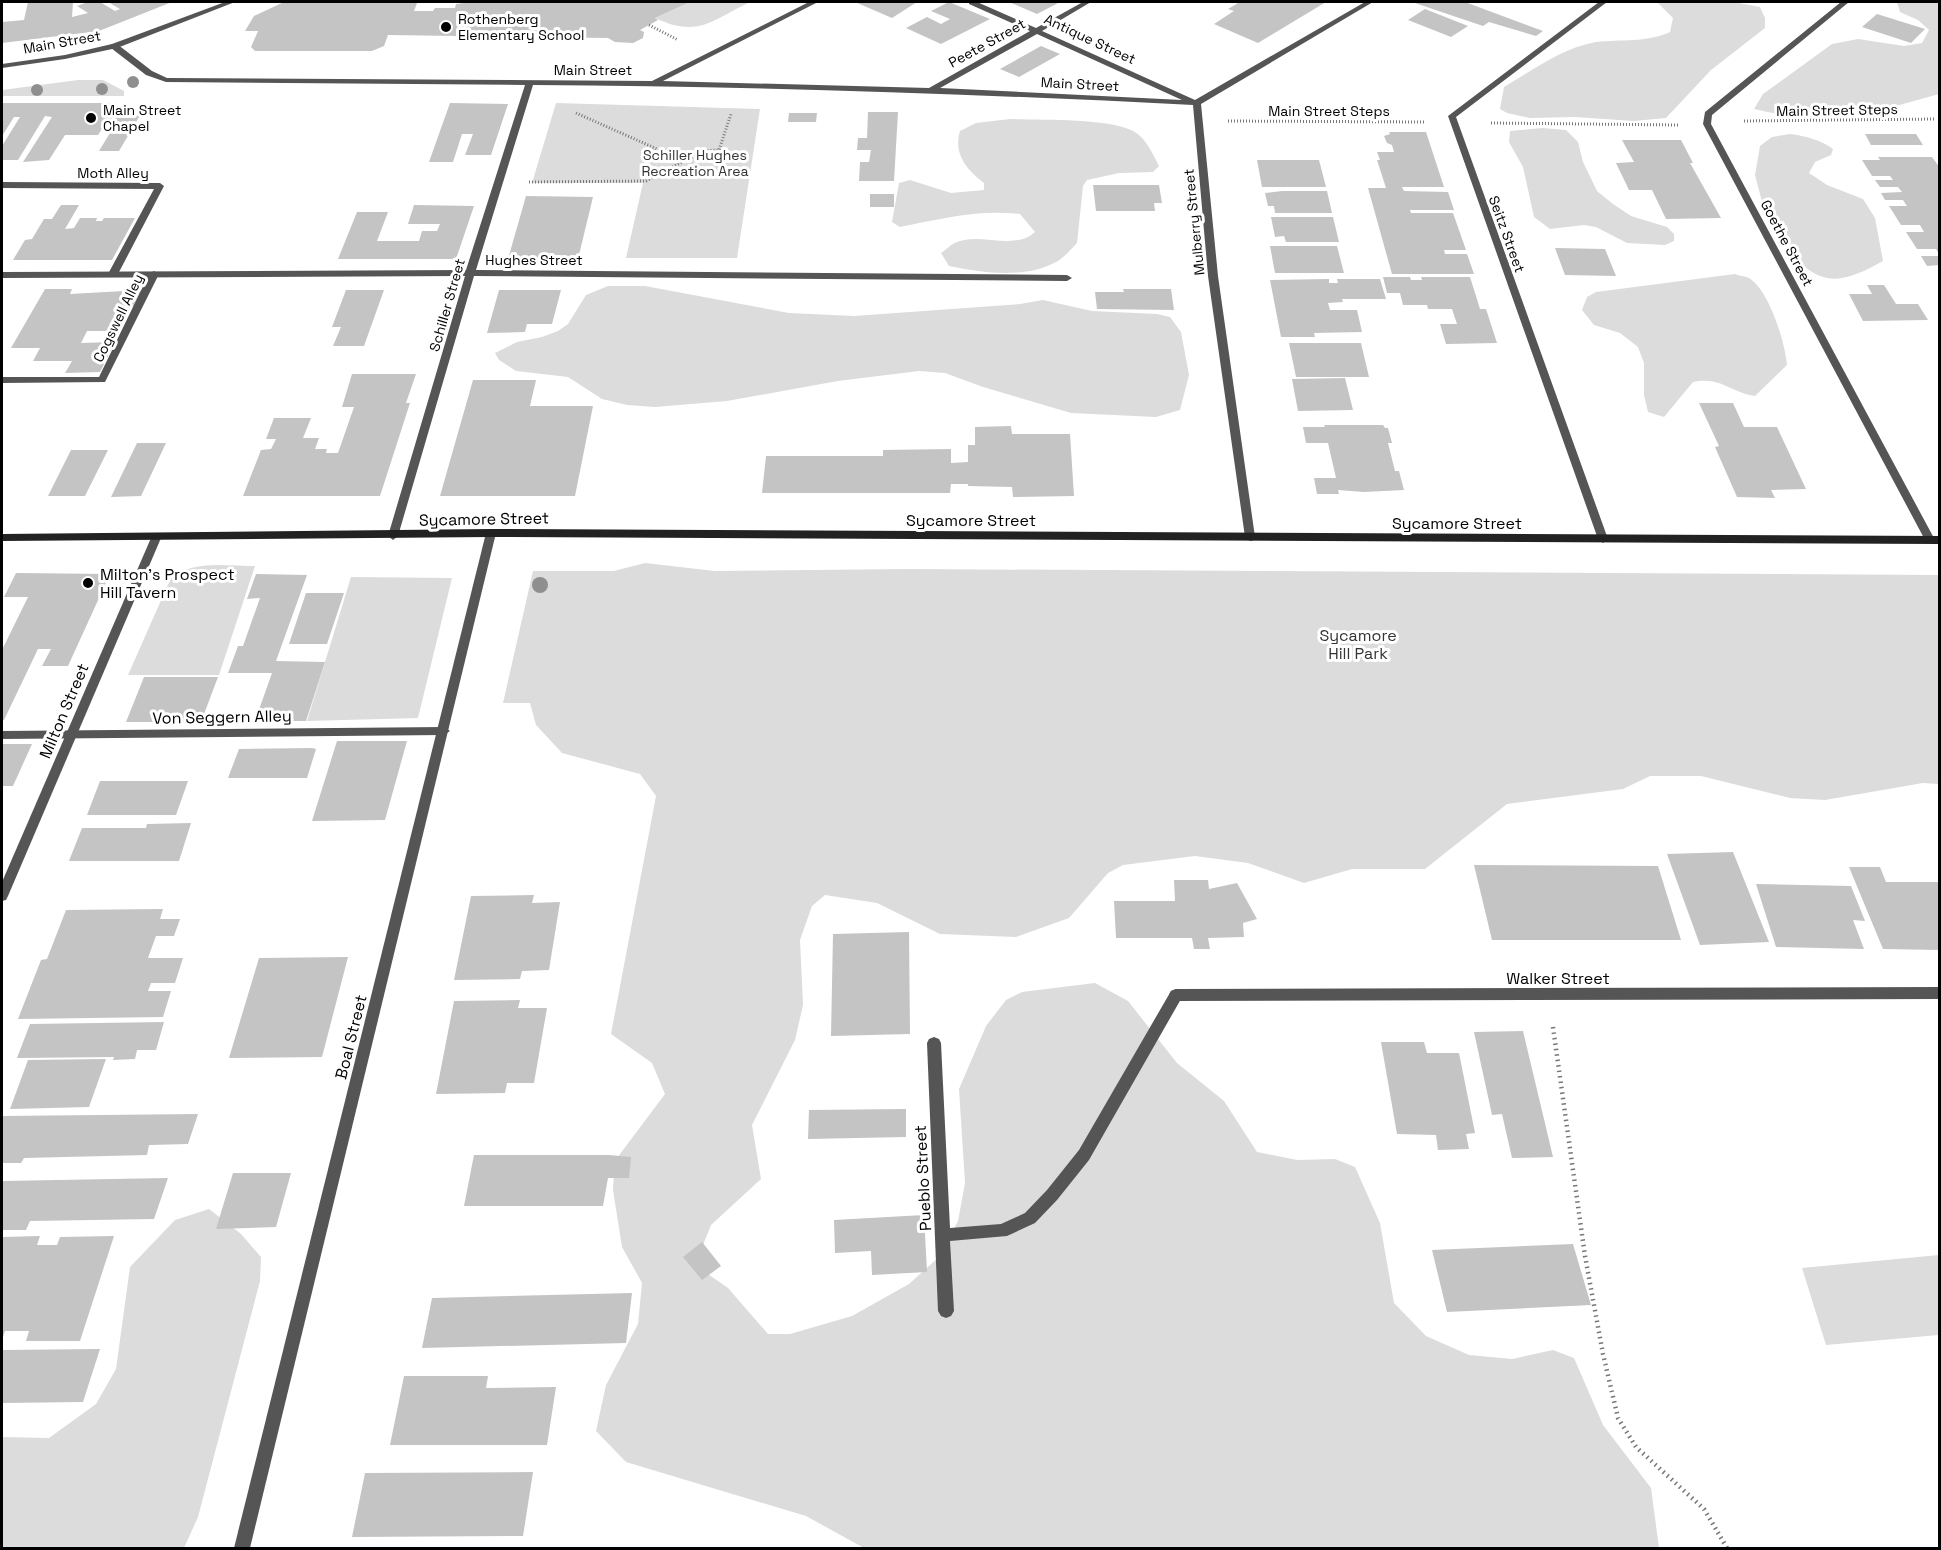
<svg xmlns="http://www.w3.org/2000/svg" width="1941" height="1550" font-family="'Space Grotesk',sans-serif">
	<rect width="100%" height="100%" fill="#fff"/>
	<!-- green -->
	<g fill="#dcdcdc">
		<path d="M 690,2 L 750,2 C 711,21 698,38 655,18 Z"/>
		<path d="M 1657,2 L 1733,2 L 1760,7 L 1765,18 L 1765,28 L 1711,70 L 1666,118 L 1634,121 L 1575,117 L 1530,118 L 1507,113 L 1500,109 L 1504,87 C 1533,70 1562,48 1596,42 C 1621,39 1646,43 1670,32 L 1673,18 Z"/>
		<polygon points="1897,2 1939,2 1939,94 1867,114 1777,114 1754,109 1763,94 1832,44 1858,39 1904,46 1922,43 1929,30 1918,20 1900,12"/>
		<polygon points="78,80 103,80 124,91 124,96 2,96 2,90"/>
		<polygon points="556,103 760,109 737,258 626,258 643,183 532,183"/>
		<path d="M 1010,119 C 1038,120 1107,118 1131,130 C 1145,136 1153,154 1159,166 L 1153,172 L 1119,173 L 1087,180 L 1083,186 L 1077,243 C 1071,249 1064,258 1056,262 C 1025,279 983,273 949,266 L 941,253 C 946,250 951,244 957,242 C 980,232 1015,251 1035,232 L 1020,214 C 979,209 940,219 900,227 L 892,222 L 899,183 L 910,180 L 951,193 L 984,190 L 984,183 C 967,170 953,154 960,131 L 976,123 Z"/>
		<polygon points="1542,128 1566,130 1578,142 1583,162 1597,191 1613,204 1631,216 1667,227 1674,234 1674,241 1665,245 1627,243 1596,227 1584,225 1550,229 1534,217 1523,167 1509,142 1510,131"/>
		<path d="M 1790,134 C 1806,136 1821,140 1833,149 L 1831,155 L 1815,162 L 1809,173 L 1827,185 L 1863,199 L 1875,218 L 1883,261 C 1857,275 1831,290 1804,266 L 1765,213 L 1755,175 L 1760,146 L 1772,137 Z"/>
		<path d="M 1735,274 C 1739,276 1745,276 1749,278 C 1769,290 1785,342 1787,365 L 1755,396 C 1730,392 1720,376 1693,382 L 1664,417 L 1648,412 L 1644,395 L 1644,363 L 1638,347 L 1620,333 L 1594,325 L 1582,310 L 1587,297 L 1596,292 Z"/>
		<polygon points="608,286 645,286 789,313 854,316 1020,304 1043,300 1092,311 1157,314 1170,317 1181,332 1189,375 1180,410 1156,417 1071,413 983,387 945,373 919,371 838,381 727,401 655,407 627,405 602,399 568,377 516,371 499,360 495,353 517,342 542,337 558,331 568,324 586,295"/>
		<polygon points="645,563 715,571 909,569 1939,575 1939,784 1923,783 1825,800 1790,798 1701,776 1650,776 1623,789 1507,804 1425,869 1352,869 1304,883 1248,863 1195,856 1123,865 1108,873 1069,918 1016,937 940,934 877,903 825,895 812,906 800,940 803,1005 795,1040 752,1125 761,1179 711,1225 695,1265 728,1288 768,1334 790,1334 852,1316 909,1284 940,1256 958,1221 965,1183 959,1089 986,1026 1006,1000 1022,992 1095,983 1128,1001 1177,1063 1224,1101 1257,1152 1297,1160 1335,1159 1355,1167 1380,1223 1394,1303 1426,1336 1469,1355 1512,1359 1553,1350 1574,1358 1603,1425 1651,1488 1659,1548 864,1548 806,1516 626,1462 596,1431 606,1385 638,1324 642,1283 622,1247 613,1190 614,1171 620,1154 665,1094 652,1063 611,1034 656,796 640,774 562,753 536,725 530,703 503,703 533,571 614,571"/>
		<path d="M 255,566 L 219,675 L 128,675 L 170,580 C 191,559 227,566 255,566 Z"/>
		<polygon points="351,577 452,578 418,718 307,721"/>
		<polygon points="209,1209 241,1234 261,1257 260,1281 198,1517 184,1548 2,1548 2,1437 49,1438 96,1404 116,1369 130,1267 175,1220"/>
		<polygon points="1939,1255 1939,1335 1826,1345 1802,1268"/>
	</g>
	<!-- building -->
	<g fill="#c4c4c4">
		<polygon points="28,2 73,2 72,17 88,13 77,6 88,2 100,2 115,11 120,9 108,2 172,2 99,31 2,43 2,22 24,20"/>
		<polygon points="284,2 417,3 414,11 433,11 435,8 455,8 456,4 472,2 690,2 655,18 658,20 640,30 644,32 643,38 633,43 615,42 608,38 388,35 384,46 372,51 255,51 251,47 258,31 245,31 254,16"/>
		<polygon points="855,2 917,2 892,18"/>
		<polygon points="949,2 990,19 941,44 906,28 927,17 941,24 950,19 931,11"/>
		<polygon points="1009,2 1060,2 1037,14"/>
		<polygon points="1240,2 1326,2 1258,43 1214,24 1234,11 1228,9"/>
		<polygon points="1412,2 1465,2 1543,31 1536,36 1489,22 1483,26"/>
		<polygon points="1425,9 1468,26 1451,37 1408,20"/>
		<polygon points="1877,14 1925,29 1911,43 1862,27"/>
		<polygon points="1041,46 1060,54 1019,77 1000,69"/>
		<polygon points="2,103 117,103 112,111 142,112 119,151 99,151 110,133 106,134 110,125 104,126 98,135 65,135 49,160 23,162 52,117 45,116 18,160 2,160 2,146 20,117 14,117 2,136"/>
		<polygon points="450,103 508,104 491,155 465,155 473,134 462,134 453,162 429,162"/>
		<polygon points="868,112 898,112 894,181 859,181 860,162 869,162 871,150 857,150 858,138 867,138"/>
		<polygon points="789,113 817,113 816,122 788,122"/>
		<polygon points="1389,132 1426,132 1444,187 1402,187 1404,191 1448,192 1454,210 1410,210 1411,213 1453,213 1466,250 1444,250 1445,254 1467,254 1474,274 1392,274 1368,188 1386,188 1377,160 1380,160 1377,152 1394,152 1392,145 1387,143 1384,136 1390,134"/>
		<polygon points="1865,134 1916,134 1923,145 1871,145"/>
		<polygon points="1622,140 1681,140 1693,163 1690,163 1721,218 1666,219 1652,190 1629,190 1616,163 1634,162"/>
		<polygon points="1878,157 1932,157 1940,168 1940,255 1936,249 1917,249 1906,232 1924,232 1920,225 1901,225 1889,206 1907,206 1903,200 1885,200 1881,193 1902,192 1898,187 1880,187 1875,180 1893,180 1890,176 1872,176 1862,160 1880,160"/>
		<polygon points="1257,160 1319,160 1326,187 1262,187"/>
		<polygon points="1093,185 1159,185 1162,203 1154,203 1155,211 1096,211"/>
		<polygon points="1282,191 1327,191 1332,213 1275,213 1274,206 1268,206 1265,193"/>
		<rect x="870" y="194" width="24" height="13"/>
		<polygon points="526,196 593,197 578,259 508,259"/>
		<polygon points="61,205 79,205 65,229 74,228 80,218 97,218 96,221 102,221 104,218 135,218 112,260 13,260 25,240 32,239 44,219 52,219"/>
		<polygon points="414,205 474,206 456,259 338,259 357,212 388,212 377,241 419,241 422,231 437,231 440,224 408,224"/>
		<polygon points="1271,217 1333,217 1339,242 1286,242 1284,236 1275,237"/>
		<polygon points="1270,246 1337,246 1344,273 1275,273"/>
		<polygon points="1555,248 1605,249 1616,276 1565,275"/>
		<polygon points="1921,256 1940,256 1940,265 1927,266"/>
		<polygon points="1383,277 1410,277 1411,280 1422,280 1421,277 1470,277 1480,309 1486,309 1497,343 1446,344 1440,324 1457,324 1452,309 1428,309 1427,305 1403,305 1400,293 1387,293"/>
		<polygon points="1329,279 1329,283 1338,283 1337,279 1380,279 1386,299 1342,299 1343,302 1328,303 1330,310 1357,310 1362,332 1314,333 1315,337 1281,337 1270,280"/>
		<polygon points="1867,285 1884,285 1896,304 1918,304 1928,320 1863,321 1849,294 1872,294"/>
		<polygon points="45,289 72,289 70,294 142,290 133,307 126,306 113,331 87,331 81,343 115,342 100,372 65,373 72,361 33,361 40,348 11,348"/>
		<polygon points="1123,289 1171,289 1174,310 1097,309 1095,292 1124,292"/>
		<polygon points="346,290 384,290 364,346 333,346 341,327 332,327"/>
		<polygon points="499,290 561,290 552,324 527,324 525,332 487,333"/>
		<polygon points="1289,343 1361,343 1369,377 1296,377"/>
		<polygon points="352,374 416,374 406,403 410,403 380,496 243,496 261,450 271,449 276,439 266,439 274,418 311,418 303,438 319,438 315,449 327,449 326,453 338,453 354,407 342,407"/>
		<polygon points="1345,378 1353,410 1298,411 1292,379"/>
		<polygon points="473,380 536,380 530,406 593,406 575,496 440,496"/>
		<polygon points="1699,403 1733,403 1744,427 1777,427 1806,489 1771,490 1775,498 1737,497 1715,447 1719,446"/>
		<polygon points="1324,425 1383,425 1385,428 1388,428 1392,443 1388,443 1395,471 1399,471 1404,490 1364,492 1338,490 1339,494 1317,494 1314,478 1336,478 1328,443 1306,443 1303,427 1325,427"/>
		<polygon points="1011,426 1012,434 1070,434 1074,496 1013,497 1012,487 968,486 968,484 951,484 950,493 762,493 766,456 883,456 883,450 951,449 951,463 968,462 968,445 975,445 975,427"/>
		<polygon points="137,443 166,443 141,496 111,497"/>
		<polygon points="71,450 108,450 85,496 48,496"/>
		<polygon points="16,573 110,574 68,666 42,666 51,649 38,649 4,720 2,720 2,650 28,597 4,597"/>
		<polygon points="256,574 307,575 276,661 325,662 306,721 255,721 272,673 228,673 238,646 243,646 260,598 247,599"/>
		<polygon points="306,593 344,593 327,644 289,644"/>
		<polygon points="144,677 218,677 201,722 126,722"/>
		<polygon points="337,741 407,741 385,820 312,821"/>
		<polygon points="2,744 32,744 13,786 2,786"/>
		<polygon points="239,749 312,748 316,749 307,778 228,778"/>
		<polygon points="100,781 188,781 176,815 87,815"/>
		<polygon points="191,823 179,861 69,861 82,828 146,828 147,824"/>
		<polygon points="1733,852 1769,942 1700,945 1667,854"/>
		<polygon points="1474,865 1658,866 1681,940 1492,940"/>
		<polygon points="1849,867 1880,867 1886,882 1939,882 1940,950 1883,949"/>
		<polygon points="1174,880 1208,880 1209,889 1237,883 1257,919 1243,923 1244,937 1208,938 1210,949 1194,949 1192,938 1116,938 1114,901 1175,901"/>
		<polygon points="1756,884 1851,886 1865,921 1853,920 1864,949 1776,947"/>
		<polygon points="534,895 532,903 560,902 549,970 522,971 520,979 454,980 471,896"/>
		<polygon points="163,909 160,919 180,919 174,936 156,936 148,958 183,958 175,983 151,983 148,991 171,991 163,1017 18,1019 41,960 47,959 66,910"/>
		<polygon points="909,932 910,1034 831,1036 833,934"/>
		<polygon points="348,957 322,1057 229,1058 259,958"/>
		<polygon points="520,1000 518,1008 547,1008 534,1083 507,1083 505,1093 436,1094 454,1001"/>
		<polygon points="164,1022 156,1050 137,1050 135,1059 113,1060 114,1057 17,1058 30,1024"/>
		<polygon points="1523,1031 1553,1157 1512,1158 1502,1114 1492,1115 1474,1032"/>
		<polygon points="1381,1042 1424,1042 1427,1053 1459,1053 1475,1133 1466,1134 1469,1149 1438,1150 1436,1135 1397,1134"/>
		<polygon points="106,1059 89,1107 10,1109 28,1060"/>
		<polygon points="906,1109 906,1137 808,1139 809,1110"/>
		<polygon points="198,1114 188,1144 149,1145 147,1155 24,1158 21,1163 2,1163 2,1116"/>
		<polygon points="474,1155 609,1155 631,1157 629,1178 608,1178 603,1206 464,1206"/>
		<polygon points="233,1173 291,1173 276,1227 216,1229"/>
		<polygon points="168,1178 154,1219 30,1221 26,1230 2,1230 2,1181"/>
		<polygon points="924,1215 927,1272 872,1275 871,1251 835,1253 834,1220"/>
		<polygon points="40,1236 37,1245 57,1245 60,1237 114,1236 80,1341 26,1341 29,1331 5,1331 2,1340 2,1237"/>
		<polygon points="702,1242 721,1266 702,1280 683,1257"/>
		<polygon points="1573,1244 1591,1305 1447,1312 1432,1250"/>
		<polygon points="632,1293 626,1343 422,1348 432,1298"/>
		<polygon points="100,1349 83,1402 2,1403 2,1350"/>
		<polygon points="404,1376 488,1376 486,1388 556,1387 547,1445 390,1445"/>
		<polygon points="533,1472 523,1536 352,1537 365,1473"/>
	</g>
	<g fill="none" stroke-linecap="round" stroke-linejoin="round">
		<!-- path-far1 -->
		<g stroke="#777" stroke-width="3" stroke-dasharray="1 2" stroke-linecap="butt">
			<polyline points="649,25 678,40"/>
			<polyline points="576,113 684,161"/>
			<polyline points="1228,121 1424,122"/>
			<polyline points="1744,121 1934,119"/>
			<polyline points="1491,123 1679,125"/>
			<polyline points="529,182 646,181 703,151 719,150 731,114"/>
		</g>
		<!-- path -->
		<polyline stroke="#777" stroke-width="4.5" stroke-dasharray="1.5 4" stroke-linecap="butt" points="1553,1027 1585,1256 1603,1354 1618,1418 1636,1447 1704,1509 1727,1548"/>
		<!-- service -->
		<g fill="#555" fill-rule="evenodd">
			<polygon points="2,182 160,183 164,186 118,274 113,277 108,274 154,189 2,188"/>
			<polygon points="154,271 159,274 105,382 2,383 2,377 99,377 149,274"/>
			<polygon points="444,727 450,731 444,735 2,739 2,731"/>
			<polygon points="1176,989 1181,991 1183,995 1181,999 1089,1160 1057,1200 1035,1223 1007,1236 950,1241 954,1311 951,1316 946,1318 941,1316 938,1311 927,1043 929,1039 934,1037 939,1039 941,1043 950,1228 1001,1224 1025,1213 1047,1190 1079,1150 1171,991"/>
		</g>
		<!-- minor -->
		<g fill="#555" fill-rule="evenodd">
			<path d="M 809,2 L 818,2 L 663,81 L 929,88 L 1030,31 L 969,4 L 969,2 L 977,2 L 1036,28 L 1083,2 L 1091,2 L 1042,31 L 1195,100 L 1365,2 L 1373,2 L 1201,104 L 1218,276 L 1255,537 L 1254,540 L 1250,541 L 1245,537 L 1208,276 L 1193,105 C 973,94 753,86 533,85 L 476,270 L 1067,275 L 1072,278 L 1067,281 L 474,276 L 398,536 L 393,540 L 388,536 L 465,276 L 2,278 L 2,272 L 466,270 L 525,85 L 166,82 L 146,75 L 111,48 L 111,44 L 117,44 L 152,71 L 167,78 L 652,81 ZM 1037,34 L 1182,100 L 940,88 Z"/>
			<polygon points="1599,2 1607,2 1456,117 1608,539 1603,543 1598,539 1448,116"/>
			<polygon points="1841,2 1849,2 1712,115 1711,124 1935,540 1930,544 1925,540 1703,124 1705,112"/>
			<polygon points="491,529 496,533 250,1548 234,1548 486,533"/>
			<polygon points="156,534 161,538 8,896 6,900 2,901 2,882 151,538"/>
			<polygon points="1940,987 1940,999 1176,1001 1171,999 1169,995 1171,991 1176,989"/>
		</g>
		<!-- tertiary -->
		<polygon fill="#555" fill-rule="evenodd" points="225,2 235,2 117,48 65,59 2,68 2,64 65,55 112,44"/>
		<!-- secondary -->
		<polygon fill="#222" fill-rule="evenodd" points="491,529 1940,536 1940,544 491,537 2,541 2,534"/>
	</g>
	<!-- trees -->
	<g fill="#8f8f8f">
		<circle cx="133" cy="82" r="6"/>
		<circle cx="102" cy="89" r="6"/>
		<circle cx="37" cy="90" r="6"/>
		<circle cx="540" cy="585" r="8"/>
	</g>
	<!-- markers -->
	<g fill="#000" stroke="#fff" stroke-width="2">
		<circle cx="446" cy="27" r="6"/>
		<circle cx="91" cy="118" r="6"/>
		<circle cx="88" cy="583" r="6"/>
	</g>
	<g text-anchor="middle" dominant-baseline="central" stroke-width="6" stroke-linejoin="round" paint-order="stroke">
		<!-- far-poi labels -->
		<g font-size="14" fill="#000" stroke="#fff" text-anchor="start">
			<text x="458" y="19">Rothenberg<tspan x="458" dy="16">Elementary School</tspan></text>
			<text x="103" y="110">Main Street<tspan x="103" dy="16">Chapel</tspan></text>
		</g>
		<!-- far-street labels -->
		<g font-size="14" fill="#000" stroke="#fff">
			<text transform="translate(1090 39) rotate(25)">Antique Street</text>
			<text transform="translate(62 42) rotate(-10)">Main Street</text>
			<text transform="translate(987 43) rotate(-29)">Peete Street</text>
			<text x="593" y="70">Main Street</text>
			<text transform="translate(1080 84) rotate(3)">Main Street</text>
			<text transform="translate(1837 110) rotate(-1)">Main Street Steps</text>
			<text x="1329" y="111">Main Street Steps</text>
			<text x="113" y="173">Moth Alley</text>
			<text transform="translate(1194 222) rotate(-96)">Mulberry Street</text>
			<text transform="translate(1507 234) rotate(70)">Seitz Street</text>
			<text transform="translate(1787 243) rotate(62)">Goethe Street</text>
			<text x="534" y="260">Hughes Street</text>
			<text transform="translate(447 305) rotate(-74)">Schiller Street</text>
			<text transform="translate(118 318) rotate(-64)">Cogswell Alley</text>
		</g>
		<!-- far-park labels -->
		<g font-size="14" fill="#333" stroke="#fff">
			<text x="695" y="155">Schiller Hughes<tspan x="695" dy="16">Recreation Area</tspan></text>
		</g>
		<!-- street labels -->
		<g font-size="16" fill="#000" stroke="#fff">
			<text transform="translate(484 519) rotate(-1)">Sycamore Street</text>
			<text x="971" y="520">Sycamore Street</text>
			<text x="1457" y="523">Sycamore Street</text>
			<text transform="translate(64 711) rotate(-67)">Milton Street</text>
			<text transform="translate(222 717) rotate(-1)">Von Seggern Alley</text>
			<text x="1558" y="978">Walker Street</text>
			<text transform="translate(351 1037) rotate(-76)">Boal Street</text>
			<text transform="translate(923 1178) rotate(-93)">Pueblo Street</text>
		</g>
		<!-- poi labels -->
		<g font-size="16" fill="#000" stroke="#fff" text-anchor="start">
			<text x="100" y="574">Milton's Prospect<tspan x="100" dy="18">Hill Tavern</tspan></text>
		</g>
		<!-- park labels -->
		<g font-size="16" fill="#333" stroke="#fff">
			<text x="1358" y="635">Sycamore<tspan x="1358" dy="18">Hill Park</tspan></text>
		</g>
	</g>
	<!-- border -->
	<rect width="1941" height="1550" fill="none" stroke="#000000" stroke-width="6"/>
</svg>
